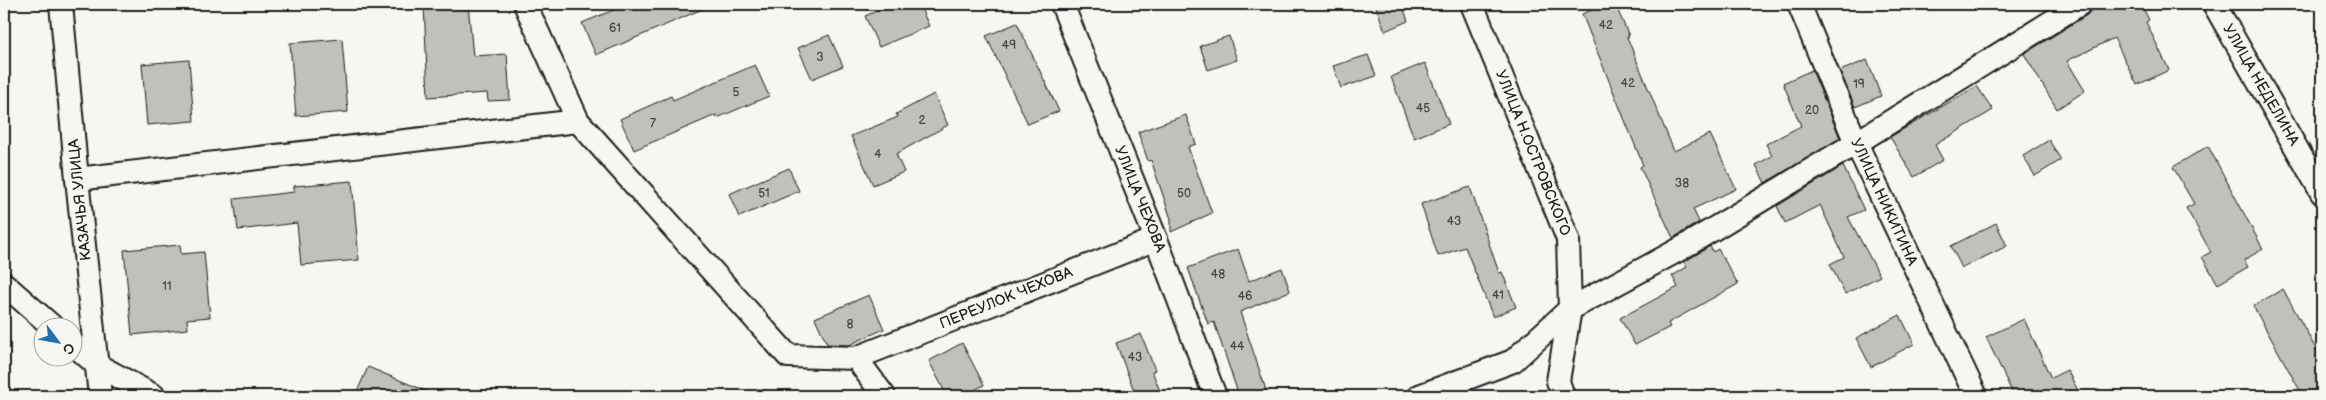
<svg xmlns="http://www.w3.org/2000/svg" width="2326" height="400" font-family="'Balsamiq Sans',sans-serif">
	<rect width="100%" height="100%" fill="#f6f6f2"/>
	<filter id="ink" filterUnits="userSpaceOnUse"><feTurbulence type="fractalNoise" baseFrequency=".02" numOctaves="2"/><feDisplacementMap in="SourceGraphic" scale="10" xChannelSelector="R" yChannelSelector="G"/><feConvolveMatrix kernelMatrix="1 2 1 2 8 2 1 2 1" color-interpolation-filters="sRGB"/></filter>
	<g filter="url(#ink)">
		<!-- building -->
		<g fill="#c0c0bd" stroke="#1c1c1c">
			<polygon points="424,4 468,4 473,56 507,54 510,100 488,101 487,93 428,97"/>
			<polygon points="628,4 714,4 596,55 582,23"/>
			<polygon points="893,4 919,4 929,26 879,47 865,16"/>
			<polygon points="1375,4 1402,4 1408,21 1385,31"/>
			<polygon points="1606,4 1615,4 1629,36 1627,37 1674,151 1710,134 1736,189 1693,209 1699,222 1673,238 1640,167 1643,165 1582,14"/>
			<polygon points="2097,4 2141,4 2149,20 2146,22 2169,70 2137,85 2114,38 2067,61 2085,91 2057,109 2024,54 2087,15 2093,6"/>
			<polygon points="1017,23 1059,111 1028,124 986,36"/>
			<polygon points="829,35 843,66 812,79 798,48"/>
			<polygon points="1229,36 1237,60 1208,70 1200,46"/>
			<polygon points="342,39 348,112 296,116 290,43"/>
			<polygon points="1368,55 1376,76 1341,88 1333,66"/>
			<polygon points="189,60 194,121 147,125 142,64"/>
			<polygon points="1867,60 1881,96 1855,107 1840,71"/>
			<polygon points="1425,63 1449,124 1414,138 1391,77"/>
			<polygon points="755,65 769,96 717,118 716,115 634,150 620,119 671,96 673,100"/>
			<polygon points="1812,70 1840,138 1765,183 1756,165 1772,156 1766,144 1801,126 1783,83"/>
			<polygon points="1977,86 1993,110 1935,145 1943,160 1914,177 1890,137"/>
			<polygon points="934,94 948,125 896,154 904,172 873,185 851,136 898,117 896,114"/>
			<polygon points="1186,115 1196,144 1188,147 1212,213 1171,232 1171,219 1151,160 1148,161 1138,132"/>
			<polygon points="2049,140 2061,160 2035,176 2023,156"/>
			<polygon points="2208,146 2263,249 2244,260 2248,267 2218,284 2202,257 2211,252 2186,208 2194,204 2173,167"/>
			<polygon points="1843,166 1864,210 1848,217 1880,276 1845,294 1830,264 1844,257 1820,205 1785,223 1777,206"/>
			<polygon points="789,168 799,191 739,217 729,194"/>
			<polygon points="352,181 359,260 301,265 297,223 238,230 234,199 294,192 294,186"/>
			<polygon points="1470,187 1499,273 1502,272 1516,307 1493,317 1465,247 1438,256 1421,204"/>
			<polygon points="1996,223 2007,246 1962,268 1951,246"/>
			<polygon points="180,245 181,254 204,252 210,317 187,319 188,329 132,335 124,250"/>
			<polygon points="1710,246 1713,252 1718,249 1738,284 1668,323 1670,327 1635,345 1620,318 1678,287 1672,276 1687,267 1684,262"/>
			<polygon points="1238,249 1249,281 1282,268 1290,291 1240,312 1268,396 1239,396 1214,322 1208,324 1188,268"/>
			<polygon points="2283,289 2322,360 2322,396 2303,396 2253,306"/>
			<polygon points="869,295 884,329 849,345 827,344 815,318"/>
			<polygon points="1900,315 1914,344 1871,367 1856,338"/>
			<polygon points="2024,319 2051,378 2067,370 2081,396 2014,396 1986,337"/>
			<polygon points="1141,334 1155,370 1152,371 1162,396 1136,396 1116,343"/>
			<polygon points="962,343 984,385 963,396 947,396 929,361"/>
			<polygon points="368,367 438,396 355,396"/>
		</g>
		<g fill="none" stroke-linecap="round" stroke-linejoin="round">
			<defs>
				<g id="minor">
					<polyline points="61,4 77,179 100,396"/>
					<polyline points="525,4 578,121 788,356 856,358 884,396"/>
					<polyline points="1062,4 1156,239 1215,396"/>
					<polyline points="1472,4 1568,239 1570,309 1558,381 1563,396"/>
					<polyline points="1799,4 1856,143 1976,396"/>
					<polyline points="2214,4 2322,193"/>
					<polyline points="77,179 578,121"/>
					<polyline points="4,284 54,328"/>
					<polyline points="72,343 97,365 154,396"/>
					<polyline points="856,358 1156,239"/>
					<polyline points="1419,396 1513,361 1570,309 1682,248 1856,143 2080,4"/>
				</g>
			</defs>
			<!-- minor casing -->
			<use href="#minor" stroke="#1c1c1c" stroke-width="26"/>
			<!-- minor -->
			<use href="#minor" stroke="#f6f6f2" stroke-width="22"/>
		</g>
	</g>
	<g text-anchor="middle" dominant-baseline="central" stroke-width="4" stroke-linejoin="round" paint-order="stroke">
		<!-- number labels -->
		<g font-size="12" fill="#454544">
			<text x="1606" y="25">42</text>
			<text x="615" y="28">61</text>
			<text x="1009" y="45">49</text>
			<text x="820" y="57">3</text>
			<text x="1628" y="83">42</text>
			<text x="1859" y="84">19</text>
			<text x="736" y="92">5</text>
			<text x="1423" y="108">45</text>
			<text x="1812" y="110">20</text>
			<text x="922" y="120">2</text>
			<text x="653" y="123">7</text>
			<text x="878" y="154">4</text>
			<text x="1682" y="183">38</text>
			<text x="764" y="193">51</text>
			<text x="1184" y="193">50</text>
			<text x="1454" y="221">43</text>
			<text x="1218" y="274">48</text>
			<text x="167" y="286">11</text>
			<text x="1498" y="295">41</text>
			<text x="1245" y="296">46</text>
			<text x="850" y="324">8</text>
			<text x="1237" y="346">44</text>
			<text x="1135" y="357">43</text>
		</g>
		<!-- street labels -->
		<g font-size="15" fill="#1c1c1c" stroke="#f6f6f2">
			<text transform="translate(2261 85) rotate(60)">УЛИЦА НЕДЕЛИНА</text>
			<text transform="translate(1533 153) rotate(68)">УЛИЦА Н.ОСТРОВСКОГО</text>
			<text transform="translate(1140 199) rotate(68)">УЛИЦА ЧЕХОВА</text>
			<text transform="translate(80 200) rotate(-96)">КАЗАЧЬЯ УЛИЦА</text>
			<text transform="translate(1884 202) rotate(65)">УЛИЦА НИКИТИНА</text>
			<text transform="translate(1006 298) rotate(-22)">ПЕРЕУЛОК ЧЕХОВА</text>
		</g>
	</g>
	<!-- margin -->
	<rect width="2326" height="400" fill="none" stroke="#f6f6f2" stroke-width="20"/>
	<rect x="10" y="10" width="2306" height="380" fill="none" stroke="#1c1c1c" stroke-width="2" filter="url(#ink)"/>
	<!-- north arrow -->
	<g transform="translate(58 342) rotate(122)"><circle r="24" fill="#f6f6f2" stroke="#9f9f9c"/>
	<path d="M0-4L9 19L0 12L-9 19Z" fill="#1f6fb2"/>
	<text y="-8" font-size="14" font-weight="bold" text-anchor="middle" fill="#1c1c1c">С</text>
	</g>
</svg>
